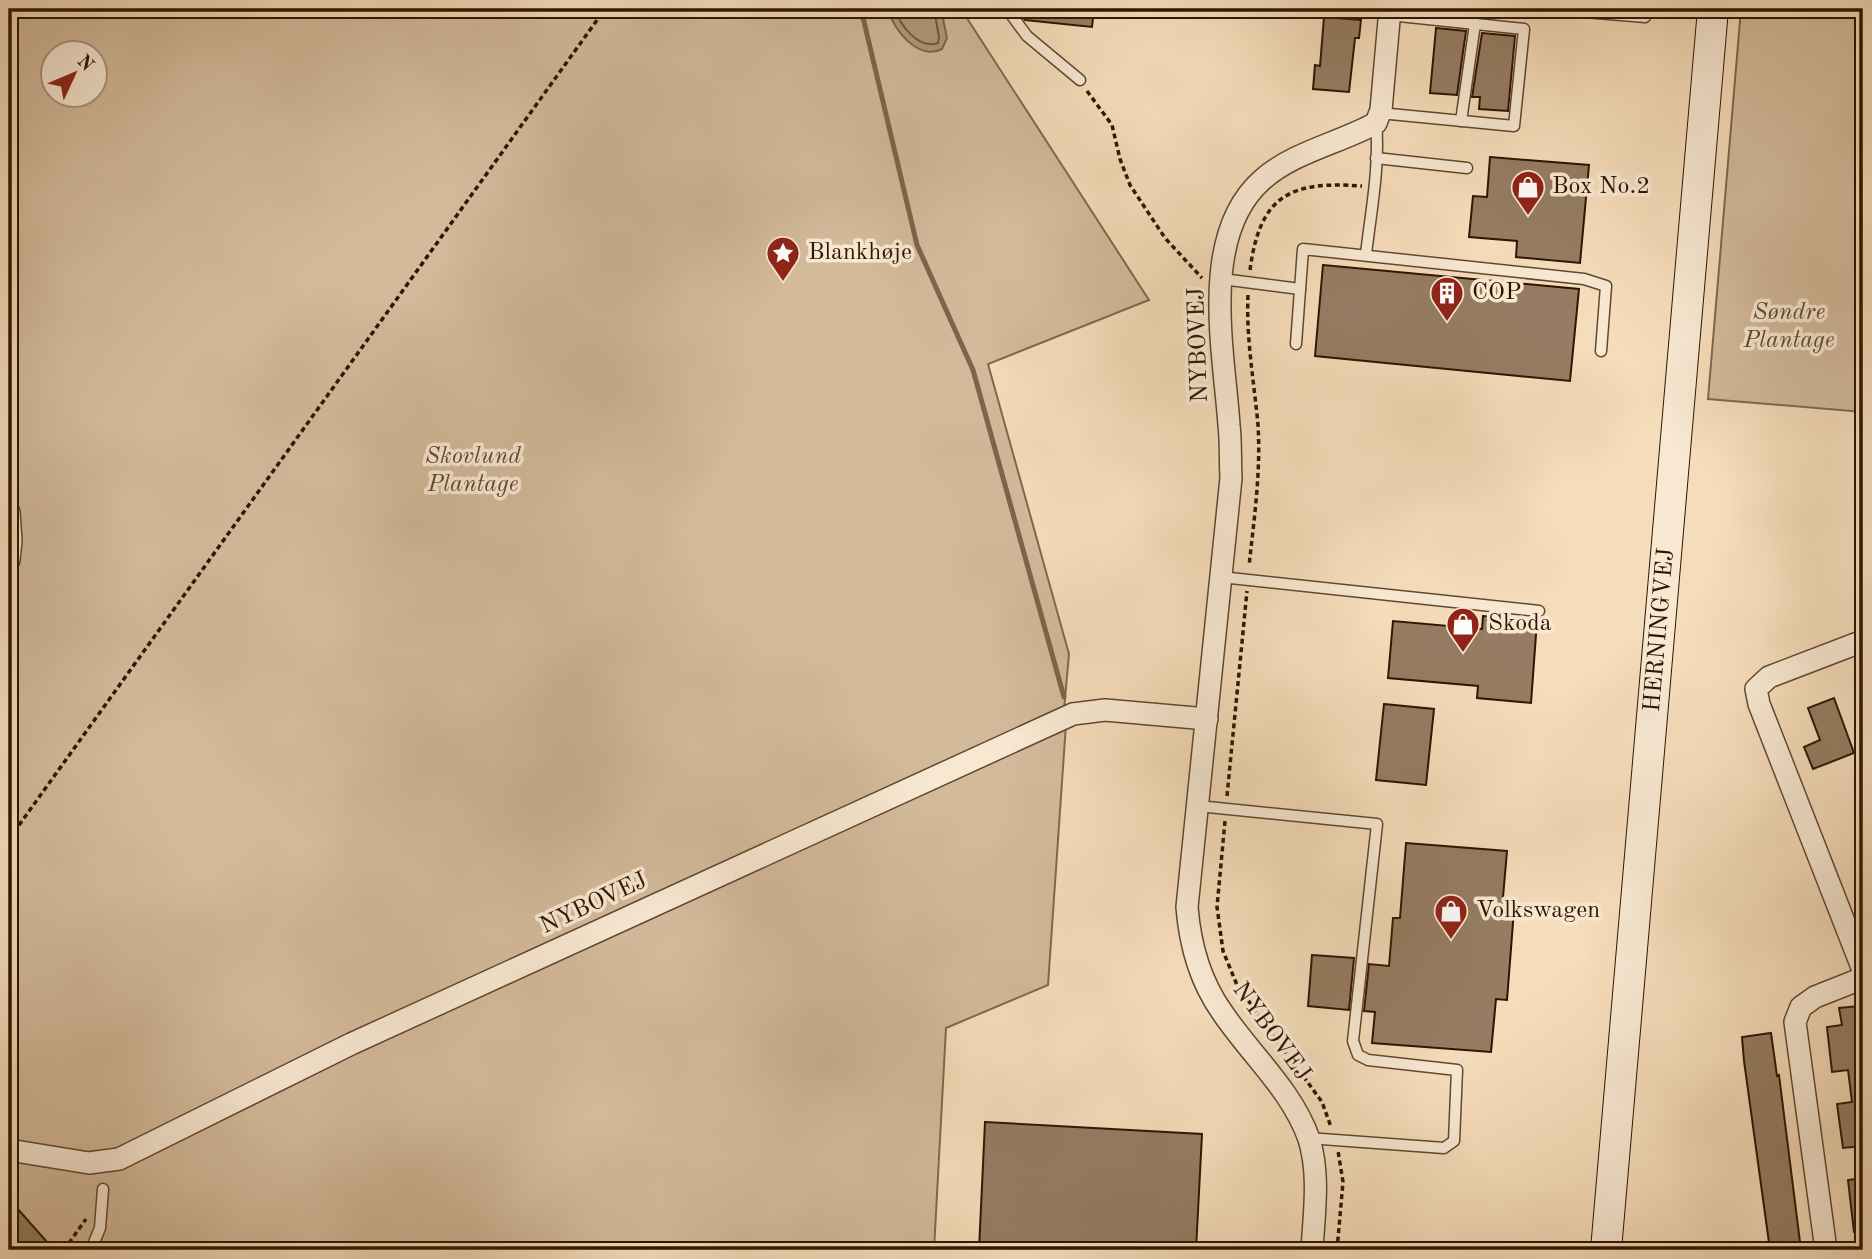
<svg xmlns="http://www.w3.org/2000/svg" width="1872" height="1259" font-family="'Old Standard TT',serif">
	<rect width="100%" height="100%" fill="#f5dcba"/>
	<filter id="stains"><feTurbulence type="fractalNoise" baseFrequency=".00286" numOctaves="4"/><feColorMatrix values="0 0 0 0 .2 0 0 0 0 .09 0 0 0 0 .02 0 0 0 .5 -.17"/></filter>
	<radialGradient id="worn" r=".72"><stop offset=".6" stop-color="#630" stop-opacity="0"/><stop offset="1" stop-color="#630" stop-opacity=".3"/></radialGradient>
	<!-- green -->
	<g fill="#d3ba9b" stroke="#80684e" stroke-width="2" fill-rule="evenodd">
		<path d="M 9,9 L 961,9 L 1149,300 L 988,364 L 1069,654 L 1064,710 L 586,941 L 1066,724 L 1048,985 L 946,1028 L 934,1250 L 9,1250 ZM 52,52 L 94,52 L 94,94 L 52,94 Z"/>
		<polygon points="1741,9 1863,9 1863,412 1708,399"/>
	</g>
	<!-- water -->
	<path fill="#b1987b" stroke="#7d644b" stroke-width="2" d="M 889,9 L 941,9 L 947,38 L 942,49 C 919,61 892,30 889,9 Z"/>
	<g fill="none" stroke-linecap="round" stroke-linejoin="round">
		<!-- shore -->
		<path stroke="#70563e" stroke-width="2" d="M 896,9 C 898,25 920,50 938,43 L 939,37 L 934,9"/>
		<!-- stream -->
		<polyline stroke="#7d644b" stroke-width="5" points="861,9 917,245 973,370 1064,697"/>
	</g>
	<!-- building -->
	<g fill="#957c62" stroke="#2e1502" stroke-width="2">
		<polygon points="1017,9 1094,9 1092,27 1025,20"/>
		<polygon points="1324,17 1361,20 1359,38 1355,38 1349,92 1313,89 1315,65 1320,66"/>
		<polygon points="1436,28 1466,31 1457,95 1430,93"/>
		<polygon points="1482,33 1515,36 1508,111 1479,109 1480,97 1472,97"/>
		<polygon points="1490,157 1589,165 1580,263 1516,257 1517,241 1469,237 1473,196 1487,197"/>
		<polygon points="1323,265 1579,289 1570,381 1315,356"/>
		<polygon points="1483,616 1537,621 1531,703 1477,698 1478,686 1388,678 1393,621 1482,629"/>
		<polygon points="1834,698 1854,753 1813,769 1804,747 1820,740 1808,708"/>
		<polygon points="1384,704 1434,709 1426,785 1376,780"/>
		<polygon points="1406,843 1507,851 1502,909 1514,910 1507,1000 1496,999 1491,1052 1372,1043 1375,1012 1364,1011 1369,964 1389,966 1393,918 1400,918"/>
		<polygon points="1312,955 1354,958 1349,1010 1308,1006"/>
		<polygon points="1859,1006 1863,1059 1863,1146 1843,1148 1837,1104 1852,1102 1848,1070 1832,1072 1827,1027 1842,1025 1839,1008"/>
		<polygon points="1771,1033 1777,1076 1779,1075 1801,1250 1770,1250 1744,1061 1742,1037"/>
		<polygon points="985,1122 1202,1134 1196,1250 979,1250"/>
		<polygon points="1863,1178 1863,1232 1854,1232 1848,1180"/>
		<polygon points="9,1199 54,1250 9,1250"/>
	</g>
	<g fill="none" stroke-linecap="round" stroke-linejoin="round">
		<defs>
			<g id="lane">
				<polyline points="1007,9 1027,36 1080,80"/>
				<polyline points="1548,9 1645,17 1645,9"/>
				<polyline points="1380,113 1514,126 1524,29 1389,15"/>
				<polyline points="1461,121 1475,24"/>
				<polyline points="1376,158 1467,168"/>
				<path d="M 1366,254 C 1371,211 1380,166 1376,123"/>
				<polyline points="1222,279 1300,289"/>
				<polyline points="1296,344 1303,249 1584,279 1606,286 1601,351"/>
				<polyline points="1221,577 1539,611"/>
				<polyline points="1198,806 1377,824 1353,1041 1358,1055 1368,1060 1457,1070 1454,1141 1444,1148 1308,1138"/>
				<polyline points="91,1250 100,1228 103,1189"/>
			</g>
			<g id="street">
				<polyline points="9,512 11,541 9,560"/>
				<polyline points="1863,641 1769,677 1756,689 1759,704 1863,970"/>
				<polyline points="9,1150 89,1163 119,1159 351,1044 1073,714 1105,710 1207,719"/>
				<path d="M 1312,1250 C 1314,1214 1320,1175 1309,1139 C 1292,1090 1250,1054 1222,1012 C 1200,981 1190,945 1187,907 L 1231,478 C 1230,460 1231,442 1229,425 C 1224,351 1199,236 1262,180 C 1293,152 1340,143 1376,123 L 1381,110 L 1390,9"/>
				<polyline points="1826,1250 1795,1022 1801,1007 1815,997 1863,978"/>
			</g>
			<polyline id="secondary" points="1606,1250 1713,9"/>
		</defs>
		<!-- lane casing -->
		<use href="#lane" stroke="#604730" stroke-width="13"/>
		<!-- street casing -->
		<use href="#street" stroke="#604730" stroke-width="24"/>
		<!-- secondary casing -->
		<use href="#secondary" stroke="#2e1502" stroke-width="32"/>
		<!-- path -->
		<g stroke="#2e1502" stroke-width="3.5" stroke-dasharray="5 3.5" stroke-linecap="butt">
			<polyline points="1087,91 1112,125 1120,159 1130,185 1165,238 1202,278"/>
			<path d="M 1250,270 C 1260,194 1291,181 1362,186"/>
			<path d="M 1248,295 C 1246,339 1254,381 1258,425 C 1261,471 1254,520 1249,566"/>
			<polyline points="1227,796 1247,591"/>
			<polyline points="1225,821 1217,907 1223,951 1237,985 1322,1102 1331,1127"/>
			<polyline points="9,839 605,9"/>
			<polyline points="64,1250 86,1219"/>
			<polyline points="1337,1250 1343,1182 1338,1151"/>
		</g>
		<!-- lane -->
		<use href="#lane" stroke="#f8e8d2" stroke-width="10"/>
		<!-- street -->
		<use href="#street" stroke="#f8e8d2" stroke-width="21"/>
		<!-- secondary -->
		<use href="#secondary" stroke="#f8e8d2" stroke-width="30"/>
	</g>
	<!-- icons -->
	<defs>
		<symbol id="shop-pin" viewBox="-11 -11 22 30"><path d="M0 17L-7.5 6A9.5 9.5 0 1 1 7.5 6Z" fill="#8f2418" stroke="#f8e8d2"/><path d="M-5-2.5h2.3a2.7 3.5 0 0 1 5.4 0H5L5.5 6h-11ZM-1.5-2.5h3a1.5 2.3 0 0 0-3 0Z" fill="#fff"/></symbol>
		<symbol id="sight-pin" viewBox="-11 -11 22 30"><path d="M0 17L-7.5 6A9.5 9.5 0 1 1 7.5 6Z" fill="#8f2418" stroke="#f8e8d2"/><path d="M0-6L1.8-2.2L6-1.7L2.9 1.2L3.7 5.4L0 3.3L-3.7 5.4L-2.9 1.2L-6-1.7L-1.8-2.2Z" fill="#fff"/></symbol>
		<symbol id="building-pin" viewBox="-11 -11 22 30"><path d="M0 17L-7.5 6A9.5 9.5 0 1 1 7.5 6Z" fill="#8f2418" stroke="#f8e8d2"/><path d="M-4-6H4V6H1V3H-1V6H-4ZM-2.5-4.3h1.7v1.8h-1.7ZM.8-4.3h1.7v1.8H.8ZM-2.5-1h1.7V.8h-1.7ZM.8-1h1.7V.8H.8Z" fill="#fff"/></symbol>
	</defs>
	<g fill-rule="evenodd">
		<use href="#shop-pin" x="1509" y="168" width="38" height="52"/>
		<use href="#sight-pin" x="764" y="234" width="38" height="52"/>
		<use href="#building-pin" x="1428" y="274" width="38" height="52"/>
		<use href="#shop-pin" x="1444" y="605" width="38" height="52"/>
		<use href="#shop-pin" x="1432" y="892" width="38" height="52"/>
	</g>
	<g text-anchor="middle" dominant-baseline="central" stroke-width="7" stroke-linejoin="round" paint-order="stroke">
		<!-- poi labels -->
		<g font-size="24" fill="#2e1502" stroke="#f8e8d2" text-anchor="start">
			<text x="1552" y="187">Box No.2</text>
			<text x="808" y="253">Blankhøje</text>
			<text x="1472" y="293">COP</text>
			<text x="1488" y="624">Skoda</text>
			<text x="1476" y="911">Volkswagen</text>
		</g>
		<!-- park labels -->
		<g font-size="24" font-style="italic" fill="#604730" stroke="#f8e8d2">
			<text x="1789" y="313">Søndre<tspan x="1789" dy="28">Plantage</tspan></text>
			<text x="473" y="457">Skovlund<tspan x="473" dy="28">Plantage</tspan></text>
		</g>
		<!-- street labels -->
		<g font-size="24" fill="#2e1502" stroke="#f8e8d2">
			<text transform="translate(1199 345) rotate(-92)">NYBOVEJ</text>
			<text transform="translate(1660 630) rotate(-85)">HERNINGVEJ</text>
			<text transform="translate(594 904) rotate(-25)">NYBOVEJ</text>
			<text transform="translate(1271 1032) rotate(54)">NYBOVEJ</text>
		</g>
	</g>
	<!-- margin -->
	<rect width="1872" height="1259" fill="none" stroke="#f5dcba" stroke-width="35"/>
	<rect x="10" y="10" width="1851" height="1238" fill="none" stroke="#2e1502" stroke-width="3.5"/>
	<rect x="18" y="18" width="1837" height="1224" fill="none" stroke="#2e1502" stroke-width="2"/>
	<!-- north arrow -->
	<g transform="translate(74 74) rotate(46)"><circle r="33" fill="#f8e8d2" stroke="#a7947f" stroke-width="2"/>
	<path d="M0-5L12 26L0 18L-12 26Z" fill="#8f2418"/>
	<text y="-10" font-size="19" font-weight="bold" text-anchor="middle" fill="#2e1502">N</text>
	</g>
	<rect width="100%" height="100%" filter="url(#stains)"/>
	<rect width="100%" height="100%" fill="url(#worn)"/>
</svg>
